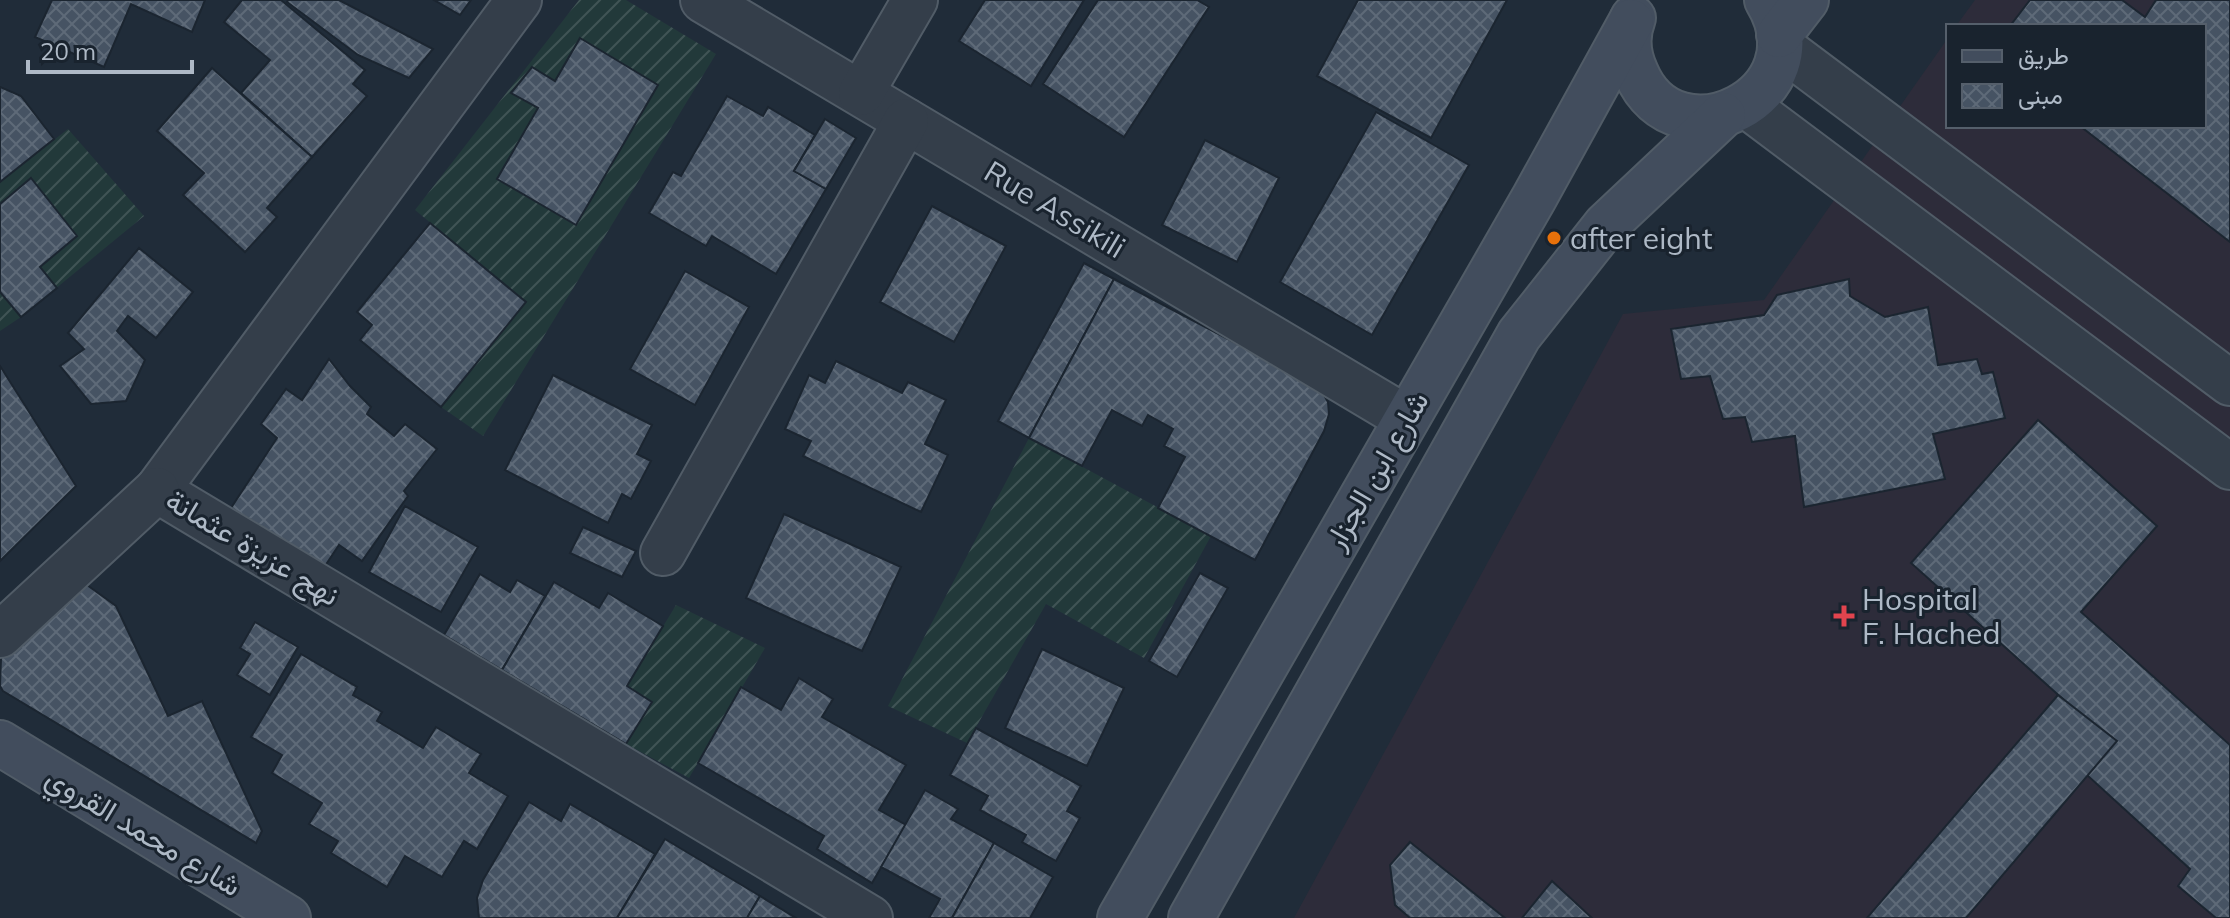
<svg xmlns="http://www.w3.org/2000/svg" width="2230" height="918" font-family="Mulish,Vazirmatn,sans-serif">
	<defs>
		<pattern id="garden-furrows" width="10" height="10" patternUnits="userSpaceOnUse" patternTransform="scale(2)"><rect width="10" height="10" fill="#22393a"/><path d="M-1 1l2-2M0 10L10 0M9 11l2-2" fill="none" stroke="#405455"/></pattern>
		<pattern id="building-cross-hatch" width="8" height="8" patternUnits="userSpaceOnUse" patternTransform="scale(2)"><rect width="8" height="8" fill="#465363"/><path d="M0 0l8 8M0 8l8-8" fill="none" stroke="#5e6a78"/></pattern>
	</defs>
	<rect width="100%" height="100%" fill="#202c39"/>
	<!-- medical -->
	<polygon fill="#2d2c3a" points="1975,0 2230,0 2230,918 1294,918 1623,314 1764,300 1948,38 1948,126 2204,126 2204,26 1956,26"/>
	<!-- garden -->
	<g fill="url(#garden-furrows)">
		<polygon points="579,0 626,0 716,54 483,436 441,407 526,302 415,210"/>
		<polygon points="68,129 144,216 21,317 0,331 0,182"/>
		<polygon points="1029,438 1211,536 1144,658 1046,604 967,743 888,706"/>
		<polygon points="676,605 765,648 689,778 626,744 627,686"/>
	</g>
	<!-- building -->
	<g fill="url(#building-cross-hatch)" stroke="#1b2530" stroke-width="2">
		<polygon points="52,0 205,0 192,32 131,4 104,67 35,37"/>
		<polygon points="242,0 281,0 365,70 353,84 367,96 312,157 241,93 270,60 224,22"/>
		<polygon points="288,0 339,0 433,49 409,78 358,55 287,2"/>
		<polygon points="434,0 471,0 460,15"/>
		<polygon points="985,0 1084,0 1031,86 959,41"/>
		<polygon points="1098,0 1197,0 1209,7 1124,137 1043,84"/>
		<polygon points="1358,0 1507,0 1431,138 1317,76"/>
		<polygon points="2030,0 2122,0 2145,17 2156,0 2230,0 2230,242 2080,126 2204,126 2204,26 2010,26"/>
		<polygon points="580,38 658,85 576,225 497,179 538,108 511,93 532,67 555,81"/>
		<polygon points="212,68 312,157 267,208 277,217 245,252 183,195 204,173 157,131"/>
		<polygon points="0,87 21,96 54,139 0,182"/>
		<polygon points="727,96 763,116 768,107 815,135 794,171 826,189 776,274 712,236 706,246 649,213 673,172 681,176"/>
		<polygon points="1376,112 1469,165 1372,335 1280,282"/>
		<polygon points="825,119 856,138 826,189 794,171"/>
		<polygon points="1205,140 1279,178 1237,262 1162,225"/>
		<polygon points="31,178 77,236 40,267 57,288 21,317 0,292 0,204"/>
		<polygon points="932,206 1006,246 954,342 880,302"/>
		<polygon points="430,223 526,302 441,407 360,340 372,325 357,312"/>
		<polygon points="139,248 193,292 156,338 128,316 117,331 145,360 126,401 91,404 60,366 84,349 68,333"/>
		<polygon points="1084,263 1114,279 1029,438 998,421"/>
		<polygon points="685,271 749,307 695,405 630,369"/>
		<polygon points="1114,279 1319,387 1328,402 1329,414 1324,431 1255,560 1158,508 1185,457 1164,446 1173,429 1148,415 1142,426 1112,410 1082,466 1029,438"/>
		<polygon points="1849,279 1850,296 1885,317 1928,307 1938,365 1977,359 1982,374 1993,372 2005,418 1933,434 1945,479 1804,507 1795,436 1752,442 1745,417 1723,419 1710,376 1681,379 1671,329 1764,315 1777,295"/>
		<polygon points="329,359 350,386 371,407 367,414 394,436 405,424 437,449 404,491 408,496 362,561 339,545 325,566 231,508 277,438 261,424 286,389 302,400"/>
		<polygon points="836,361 902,393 908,382 946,400 925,444 948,455 921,512 803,456 811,441 785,429 809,375 825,383"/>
		<polygon points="0,366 76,486 0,561"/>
		<polygon points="553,375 652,425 637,454 651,461 631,499 622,494 608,523 505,470"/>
		<polygon points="2038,420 2157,526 2081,612 2230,745 2230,918 2216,918 2178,886 2190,869 2087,775 2113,744 1911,563"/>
		<polygon points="405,506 478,547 441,612 369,572"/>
		<polygon points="784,514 901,567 862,651 746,598"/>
		<polygon points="583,527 636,551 622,577 570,553"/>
		<polygon points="1200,573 1228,588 1177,677 1149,661"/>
		<polygon points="480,574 510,592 517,580 545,596 502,670 444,635"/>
		<polygon points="554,582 599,608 608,593 663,626 627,686 652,702 626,744 502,670"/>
		<polygon points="87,585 116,606 168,716 202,701 262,831 256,843 3,691 0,686 1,658"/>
		<polygon points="255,622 298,647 270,695 237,675 250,654 240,648"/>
		<polygon points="1042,649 1124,688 1087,766 1005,728"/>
		<polygon points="301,654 357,687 353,695 382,712 377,721 423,748 436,727 481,754 469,773 508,796 477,849 464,841 442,877 405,856 387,887 331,853 338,841 309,824 322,803 272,773 282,755 251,737"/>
		<polygon points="799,678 833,699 822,717 906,765 879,810 906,825 872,883 817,849 824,836 698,763 741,687 781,710"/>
		<polygon points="2058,695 2117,741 1966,918 1867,918"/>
		<polygon points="976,728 1081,786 1067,811 1080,818 1056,861 1022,842 1026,835 980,810 988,796 950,775"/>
		<polygon points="925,790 958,809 951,819 994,843 952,918 929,918 940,899 881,867"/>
		<polygon points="529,802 561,821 570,804 655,854 617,918 479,918 477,898 483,880"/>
		<polygon points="665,839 760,896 747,918 617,918"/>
		<polygon points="1410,842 1505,918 1410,918 1395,905 1390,865"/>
		<polygon points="994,843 1053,877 1030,918 952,918"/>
		<polygon points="1552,881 1592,918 1522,918"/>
		<polygon points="760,896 796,918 747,918"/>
	</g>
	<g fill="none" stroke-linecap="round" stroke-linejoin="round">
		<defs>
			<g id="minor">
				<polyline points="519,0 157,490 870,918"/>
				<polyline points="703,0 1406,418"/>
				<polyline points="1780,46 2230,383"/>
				<polyline points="861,93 915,0"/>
				<polyline points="1746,105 2230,467"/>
				<polyline points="663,553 906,121"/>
				<polyline points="0,635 157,490"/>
			</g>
			<g id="secondary">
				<path d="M 1633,18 C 1626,36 1628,56 1636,73 C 1676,168 1825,95 1767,0"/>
				<polyline points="1779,35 1806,0"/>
				<polyline points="0,743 288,918"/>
				<polyline points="1120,918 1534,198 1631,22"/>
				<polyline points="1191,918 1519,335 1606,225 1723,115"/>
			</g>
		</defs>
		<!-- minor casing -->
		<use href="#minor" stroke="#515c67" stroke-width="48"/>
		<!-- secondary casing -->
		<use href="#secondary" stroke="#515c67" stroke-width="48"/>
		<!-- minor -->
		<use href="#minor" stroke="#343e4a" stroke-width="44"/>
		<!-- secondary -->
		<use href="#secondary" stroke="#424d5d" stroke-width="44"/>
	</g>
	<!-- markers -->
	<circle fill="#e8710a" stroke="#19232e" stroke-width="3" cx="1554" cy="238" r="8"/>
	<path fill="#e0444e" stroke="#19232e" stroke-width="3" d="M1840 604h8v8h8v8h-8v8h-8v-8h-8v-8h8z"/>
	<g text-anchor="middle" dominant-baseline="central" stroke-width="6" stroke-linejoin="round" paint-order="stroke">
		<!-- street labels -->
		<g font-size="30" fill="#aeb9c6" stroke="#19232e">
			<text transform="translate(1055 209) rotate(31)">Rue Assikili</text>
			<text transform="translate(1376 470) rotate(-60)">شارع ابن الجزار</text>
			<text transform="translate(253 547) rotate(31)">نهج عزيزة عثمانة</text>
			<text transform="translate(144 831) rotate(31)">شارع محمد القروي</text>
		</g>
		<!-- poi labels -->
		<g font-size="30" fill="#aeb9c6" stroke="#19232e" text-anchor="start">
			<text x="1570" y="238">after eight</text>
			<text x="1862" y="599">Hospital<tspan x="1862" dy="34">F. Hached</tspan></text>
		</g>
	</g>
	<!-- legend -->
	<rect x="1946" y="24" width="260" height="104" fill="#19232e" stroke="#555f6b" stroke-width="2"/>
	<rect x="1962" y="50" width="40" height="12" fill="#424d5d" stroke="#555f6b" stroke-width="2"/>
	<text x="2018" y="64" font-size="24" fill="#aeb9c6">طريق</text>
	<rect x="1962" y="84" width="40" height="24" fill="url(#building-cross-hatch)" stroke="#555f6b" stroke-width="2"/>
	<text x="2018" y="104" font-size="24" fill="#aeb9c6">مبنى</text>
	<!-- scale -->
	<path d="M28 60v12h164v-12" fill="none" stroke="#aeb9c6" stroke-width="4"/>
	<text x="40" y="60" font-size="24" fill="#aeb9c6" stroke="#19232e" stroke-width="6" paint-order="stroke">20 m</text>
</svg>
